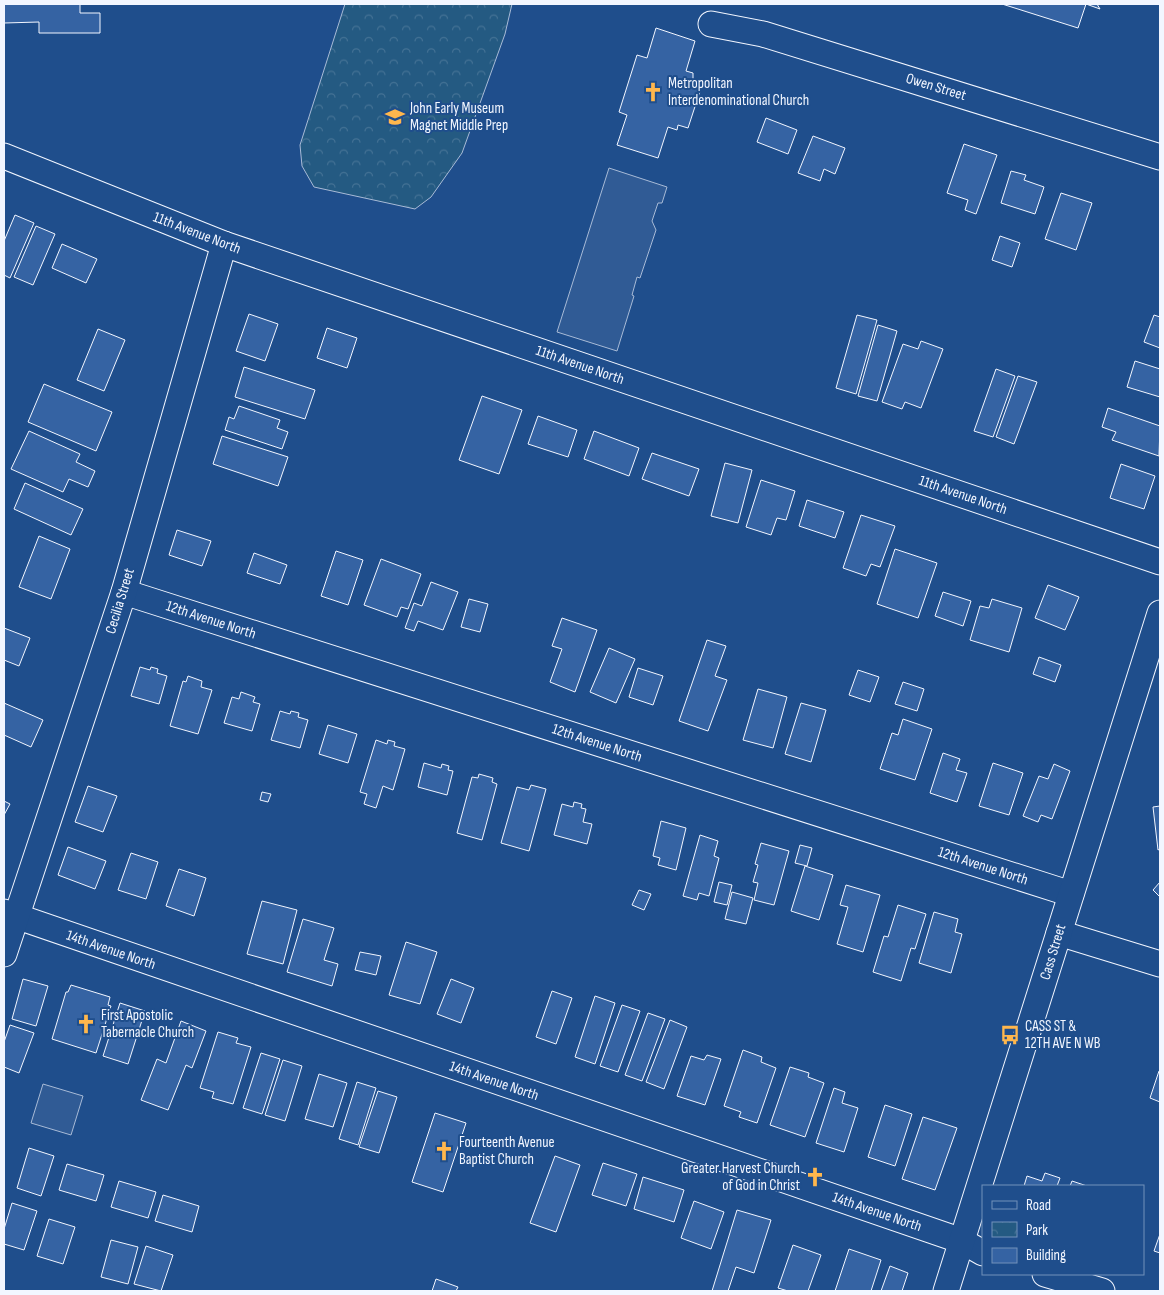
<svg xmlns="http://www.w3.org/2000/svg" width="1164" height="1295" font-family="'Sofia Sans Condensed',sans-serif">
	<defs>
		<pattern id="park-crowns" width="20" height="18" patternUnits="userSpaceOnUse" patternTransform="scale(1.25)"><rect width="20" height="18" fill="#245a82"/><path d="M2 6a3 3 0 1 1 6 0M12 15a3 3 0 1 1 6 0" fill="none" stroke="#447295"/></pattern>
	</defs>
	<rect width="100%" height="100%" fill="#1f4e8c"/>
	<!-- park -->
	<polygon fill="url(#park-crowns)" stroke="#a8bbd7" points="345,4 512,4 505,34 462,153 431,197 415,209 314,187 302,166 300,145"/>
	<!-- parking -->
	<g fill="#305b95" stroke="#a8bbd7">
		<polygon points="609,168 667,187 662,203 658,203 652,221 656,230 640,278 637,277 632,295 634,296 617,351 557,332"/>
		<polygon points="43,1084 83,1096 71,1135 31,1123"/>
	</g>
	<!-- building -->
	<g fill="#3563a3" stroke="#f2f6ff">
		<polygon points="4,4 80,4 80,13 100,13 100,33 39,33 39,22 4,23"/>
		<polygon points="1002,4 1097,4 1100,9 1086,4 1078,28"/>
		<polygon points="656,28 695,41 686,71 693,73 693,79 703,82 688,128 678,125 677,130 668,127 658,158 617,145 627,115 619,112 637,55 647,58"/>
		<polygon points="766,118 797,130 788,154 757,142"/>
		<polygon points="813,136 845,148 835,174 824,169 820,181 798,173"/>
		<polygon points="964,144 997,155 976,214 965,210 968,200 947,193"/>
		<polygon points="1011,171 1026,175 1024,180 1044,187 1035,214 1001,203"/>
		<polygon points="1061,193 1092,203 1076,250 1045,239"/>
		<polygon points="15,215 34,223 10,278 4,275 4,241"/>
		<polygon points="36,226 55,234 33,285 14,277"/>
		<polygon points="1000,236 1020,243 1012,267 992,260"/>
		<polygon points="62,244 97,259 86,283 52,268"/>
		<polygon points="249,314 278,324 265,361 236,351"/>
		<polygon points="857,315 877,320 856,394 836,388"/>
		<polygon points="1154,315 1160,317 1160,348 1144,342"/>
		<polygon points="878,325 897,331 877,401 858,396"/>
		<polygon points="327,328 357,338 347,368 317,358"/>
		<polygon points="98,329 125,340 104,391 77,380"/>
		<polygon points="921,341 943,349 921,408 905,402 902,409 882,402 903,344 918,349"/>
		<polygon points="1135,361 1160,369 1160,397 1127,387"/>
		<polygon points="244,367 315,390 305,419 235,397"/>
		<polygon points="996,369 1015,376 993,437 974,431"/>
		<polygon points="1018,376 1037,382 1014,444 996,437"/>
		<polygon points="44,384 112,412 96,451 28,422"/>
		<polygon points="482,396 522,410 499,474 459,460"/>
		<polygon points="239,406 280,420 277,428 288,432 282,449 225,430 229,417 234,419"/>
		<polygon points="1108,408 1160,426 1159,456 1112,440 1116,432 1102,427"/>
		<polygon points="538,416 577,430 568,457 528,444"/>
		<polygon points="29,431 80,454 76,462 95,471 88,487 69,479 63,492 11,469"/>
		<polygon points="594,431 639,448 629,476 584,459"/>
		<polygon points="222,436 288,457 278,486 213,464"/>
		<polygon points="652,453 699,469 689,496 642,479"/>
		<polygon points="725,463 752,470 738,523 711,516"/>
		<polygon points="1121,464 1155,476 1144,509 1110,498"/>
		<polygon points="761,480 795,491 786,520 777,518 771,535 746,527"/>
		<polygon points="25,483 83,509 71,535 14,509"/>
		<polygon points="807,500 844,512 835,538 799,526"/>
		<polygon points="861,515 895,526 880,567 871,564 866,576 843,568"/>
		<polygon points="177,530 211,541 202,566 169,555"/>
		<polygon points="39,536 70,549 51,599 19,587"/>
		<polygon points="895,549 937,563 918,618 877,604"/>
		<polygon points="336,551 363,560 348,605 321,596"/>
		<polygon points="254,553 287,565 280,584 247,573"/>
		<polygon points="381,559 421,574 408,609 401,607 397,617 364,605"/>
		<polygon points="431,582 458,592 443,630 418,621 414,631 405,628 414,603 422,606"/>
		<polygon points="1048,585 1079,597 1065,630 1035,618"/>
		<polygon points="943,592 971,601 963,626 935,616"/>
		<polygon points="469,599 488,604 480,632 461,627"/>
		<polygon points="992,599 1022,608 1009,652 970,640 980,606 989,608"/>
		<polygon points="562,618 597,630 575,692 550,682 562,649 552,646"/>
		<polygon points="4,628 30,638 19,666 4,660"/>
		<polygon points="707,640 726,646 715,676 727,680 708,731 679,721"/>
		<polygon points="609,648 635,659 616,703 590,692"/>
		<polygon points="1039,657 1061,665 1055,682 1033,674"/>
		<polygon points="140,667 150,670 151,667 158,669 157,673 167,676 159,704 131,696"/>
		<polygon points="638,668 663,676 653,705 629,697"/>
		<polygon points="858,670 879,677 870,702 849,695"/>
		<polygon points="188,676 202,681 201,687 212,690 198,734 170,726 183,681 186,682"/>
		<polygon points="903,682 924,689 917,711 895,704"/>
		<polygon points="758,689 787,697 773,748 743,740"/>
		<polygon points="241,692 255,697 253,702 260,704 252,731 224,723 232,697 239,699"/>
		<polygon points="4,703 43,720 31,747 4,735"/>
		<polygon points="801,703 826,710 811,762 785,754"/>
		<polygon points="280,711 290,714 291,711 299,713 298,717 308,720 300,748 271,740"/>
		<polygon points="903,719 932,729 915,780 880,769 892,733 898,735"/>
		<polygon points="328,725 357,734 348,763 319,754"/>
		<polygon points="376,740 387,744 388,740 395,742 394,746 405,749 393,790 383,786 376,808 364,804 367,794 360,792"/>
		<polygon points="943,753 960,759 956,770 967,773 957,802 930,793"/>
		<polygon points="424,763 441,768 442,764 449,766 448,770 453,771 447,795 418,787"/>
		<polygon points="993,763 1023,773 1009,815 979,806"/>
		<polygon points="1054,764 1070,771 1052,819 1041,815 1038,822 1023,816 1039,776 1048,779"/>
		<polygon points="479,774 493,778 492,782 497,784 482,840 457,833 472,777 478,778"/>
		<polygon points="531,785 546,789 529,851 501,843 517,787 529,790"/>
		<polygon points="88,786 117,796 103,832 75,822"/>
		<polygon points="262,792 271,794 268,802 260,800"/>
		<polygon points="4,801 10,804 4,815"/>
		<polygon points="574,802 582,804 581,808 586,809 583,822 592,824 587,844 554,835 562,804 573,807"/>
		<polygon points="1160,806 1160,849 1158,850 1153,807"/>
		<polygon points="661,821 686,828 676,870 658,865 660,858 653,856"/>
		<polygon points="700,835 718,841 714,856 719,858 709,896 699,893 697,900 683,896"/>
		<polygon points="761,843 789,851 774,905 754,900 758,883 753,882 758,865 755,864"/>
		<polygon points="800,845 812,848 807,866 795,863"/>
		<polygon points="68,847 106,861 95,889 58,875"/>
		<polygon points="131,853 158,862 146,899 118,890"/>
		<polygon points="805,866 833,875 819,920 791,911"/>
		<polygon points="179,869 206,878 194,916 166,906"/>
		<polygon points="719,882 732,885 727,905 714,902"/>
		<polygon points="1160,882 1160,897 1153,890"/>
		<polygon points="846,885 880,895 863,952 837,944 848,907 840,905"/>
		<polygon points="639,890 651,894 644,910 632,905"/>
		<polygon points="732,892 753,898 746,924 725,919"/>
		<polygon points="262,901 297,910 283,964 247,954"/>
		<polygon points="898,905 926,914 915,949 911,948 901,981 873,972 884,936 888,937"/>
		<polygon points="934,912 958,919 955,932 962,934 951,973 919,963"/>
		<polygon points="303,919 334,928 324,960 338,964 332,986 287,972"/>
		<polygon points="406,942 437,952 420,1004 389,995"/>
		<polygon points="360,952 381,956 376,975 355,970"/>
		<polygon points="23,979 48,986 36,1026 12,1019"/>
		<polygon points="451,979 474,988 461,1023 437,1014"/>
		<polygon points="71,985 110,997 108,1005 111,1006 96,1053 52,1039 66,992 68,992"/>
		<polygon points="552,991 572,998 556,1044 536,1037"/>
		<polygon points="595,996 615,1003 595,1064 575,1057"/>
		<polygon points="120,1003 145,1011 128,1064 103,1056"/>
		<polygon points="622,1005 640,1011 618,1072 600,1066"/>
		<polygon points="648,1013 665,1019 642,1081 625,1075"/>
		<polygon points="670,1020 687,1027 664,1089 646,1082"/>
		<polygon points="181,1021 206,1031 192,1068 186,1065 168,1110 141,1100 157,1059 166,1063"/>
		<polygon points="10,1025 34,1033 19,1073 4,1067 4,1042"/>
		<polygon points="218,1032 238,1038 236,1043 251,1047 233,1104 212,1098 214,1092 200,1088"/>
		<polygon points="743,1050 762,1057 761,1062 776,1068 757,1123 739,1117 741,1112 724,1106"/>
		<polygon points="261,1053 280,1059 262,1114 243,1108"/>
		<polygon points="707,1055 721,1059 705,1105 677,1096 691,1056 704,1060"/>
		<polygon points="283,1060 302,1066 285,1121 265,1115"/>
		<polygon points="790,1067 809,1073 808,1077 824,1083 805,1137 770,1125"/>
		<polygon points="1159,1071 1160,1072 1160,1102 1150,1098"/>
		<polygon points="319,1074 347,1083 333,1127 305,1119"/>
		<polygon points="357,1082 376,1088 358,1145 339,1139"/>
		<polygon points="834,1088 845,1092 842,1103 858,1108 844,1152 816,1143"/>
		<polygon points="378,1091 397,1097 379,1153 359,1147"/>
		<polygon points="885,1105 912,1114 895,1166 868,1157"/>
		<polygon points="435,1113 466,1123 443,1192 412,1182"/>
		<polygon points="923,1117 957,1128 935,1190 902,1179"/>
		<polygon points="29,1148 54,1156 41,1196 17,1188"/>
		<polygon points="555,1156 580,1165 556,1232 530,1223"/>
		<polygon points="603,1163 637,1174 626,1206 592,1195"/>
		<polygon points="67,1164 104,1175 96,1201 59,1190"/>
		<polygon points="1045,1173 1060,1178 1057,1186 1024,1186 1027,1176 1042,1181"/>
		<polygon points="643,1177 684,1190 674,1222 634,1209"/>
		<polygon points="119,1181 156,1192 148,1218 111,1207"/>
		<polygon points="1072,1181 1087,1186 1070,1186"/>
		<polygon points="163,1195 199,1206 192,1232 155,1221"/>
		<polygon points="694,1201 724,1212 711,1249 681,1238"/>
		<polygon points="12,1203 37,1211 24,1250 4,1244 4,1229"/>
		<polygon points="737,1210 771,1220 754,1273 736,1267 728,1291 712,1291"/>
		<polygon points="49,1219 75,1227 63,1264 37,1256"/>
		<polygon points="1160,1234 1160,1253 1154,1251"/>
		<polygon points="111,1240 138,1247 128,1284 101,1277"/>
		<polygon points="793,1245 821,1255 808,1291 788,1291 778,1288"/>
		<polygon points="146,1246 173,1255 161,1291 134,1284"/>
		<polygon points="849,1249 881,1260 871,1291 835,1291"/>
		<polygon points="890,1266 908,1273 902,1291 881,1291"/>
		<polygon points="436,1279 458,1287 456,1291 432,1291"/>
	</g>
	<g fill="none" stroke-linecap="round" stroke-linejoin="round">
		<defs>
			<g id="minor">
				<polyline points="711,24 763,34 1160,157"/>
				<polyline points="4,156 224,244 1160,562"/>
				<polyline points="124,592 1071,894"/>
				<polyline points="4,912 962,1241 983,1253"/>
				<polyline points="1059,933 1160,964"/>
				<polyline points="4,954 124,592 224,244"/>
				<polyline points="1045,1274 1102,1291"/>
				<polyline points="946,1291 1160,613"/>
			</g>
		</defs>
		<!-- minor casing -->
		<use href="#minor" stroke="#f2f6ff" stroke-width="27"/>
		<!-- minor -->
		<use href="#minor" stroke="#1f4e8c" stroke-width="25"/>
	</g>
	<!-- icons -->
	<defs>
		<symbol id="church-bare" viewBox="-9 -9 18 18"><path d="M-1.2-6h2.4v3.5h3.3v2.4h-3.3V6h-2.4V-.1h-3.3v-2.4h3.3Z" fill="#ffb74d" stroke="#1f4e8c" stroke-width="2.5" paint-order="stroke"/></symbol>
		<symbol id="school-bare" viewBox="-9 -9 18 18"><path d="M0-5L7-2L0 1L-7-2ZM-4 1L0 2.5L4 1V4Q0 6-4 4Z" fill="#ffb74d" stroke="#1f4e8c" stroke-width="2.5" paint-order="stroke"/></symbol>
		<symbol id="bus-bare" viewBox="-9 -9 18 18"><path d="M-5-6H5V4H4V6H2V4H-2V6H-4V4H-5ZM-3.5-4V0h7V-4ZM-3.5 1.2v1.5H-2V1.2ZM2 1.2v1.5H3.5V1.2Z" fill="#ffb74d" stroke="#1f4e8c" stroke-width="2.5" paint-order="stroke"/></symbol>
	</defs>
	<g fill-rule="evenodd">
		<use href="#church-bare" x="639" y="78" width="28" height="28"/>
		<use href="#school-bare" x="381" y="103" width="28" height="28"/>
		<use href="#church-bare" x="72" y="1010" width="28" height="28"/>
		<use href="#bus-bare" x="996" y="1021" width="28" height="28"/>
		<use href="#church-bare" x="430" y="1137" width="28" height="28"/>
		<use href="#church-bare" x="801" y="1163" width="28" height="28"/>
	</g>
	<g text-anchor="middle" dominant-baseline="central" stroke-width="4" stroke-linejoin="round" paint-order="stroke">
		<!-- poi labels -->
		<g font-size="15" fill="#f2f6ff" stroke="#1f4e8c" text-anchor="start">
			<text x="668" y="83">Metropolitan<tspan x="668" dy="17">Interdenominational Church</tspan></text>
			<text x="410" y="108">John Early Museum<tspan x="410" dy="17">Magnet Middle Prep</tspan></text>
			<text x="101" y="1015">First Apostolic<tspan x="101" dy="17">Tabernacle Church</tspan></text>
			<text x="1025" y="1026">CASS ST &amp;<tspan x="1025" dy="17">12TH AVE N WB</tspan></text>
			<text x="459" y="1142">Fourteenth Avenue<tspan x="459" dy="17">Baptist Church</tspan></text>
			<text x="800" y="1168" text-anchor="end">Greater Harvest Church<tspan x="800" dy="17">of God in Christ</tspan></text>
		</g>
		<!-- street labels -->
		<g font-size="15" fill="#f2f6ff" stroke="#1f4e8c">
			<text transform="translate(936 87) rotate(17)">Owen Street</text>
			<text transform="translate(197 233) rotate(21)">11th Avenue North</text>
			<text transform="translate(580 365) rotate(19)">11th Avenue North</text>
			<text transform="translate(963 495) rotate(19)">11th Avenue North</text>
			<text transform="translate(120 601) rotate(-73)">Cecilia Street</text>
			<text transform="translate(211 620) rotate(18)">12th Avenue North</text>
			<text transform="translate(597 743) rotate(18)">12th Avenue North</text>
			<text transform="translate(983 866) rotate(18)">12th Avenue North</text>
			<text transform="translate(111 950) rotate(19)">14th Avenue North</text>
			<text transform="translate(1053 952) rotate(-73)">Cass Street</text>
			<text transform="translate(494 1081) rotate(19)">14th Avenue North</text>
			<text transform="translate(877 1212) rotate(19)">14th Avenue North</text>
		</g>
	</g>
	<!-- border -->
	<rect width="1164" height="1295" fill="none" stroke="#f2f6ff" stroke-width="10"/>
	<!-- legend -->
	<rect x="982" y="1185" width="162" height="90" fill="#1f4e8c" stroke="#7391ba"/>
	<rect x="992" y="1201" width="25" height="8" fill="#1f4e8c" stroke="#7391ba"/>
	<text x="1026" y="1210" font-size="15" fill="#f2f6ff">Road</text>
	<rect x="992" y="1222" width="25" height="15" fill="url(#park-crowns)" stroke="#7391ba"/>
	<text x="1026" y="1235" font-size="15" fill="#f2f6ff">Park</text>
	<rect x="992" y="1248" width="25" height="15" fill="#3563a3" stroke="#7391ba"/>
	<text x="1026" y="1260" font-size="15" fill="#f2f6ff">Building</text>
</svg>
